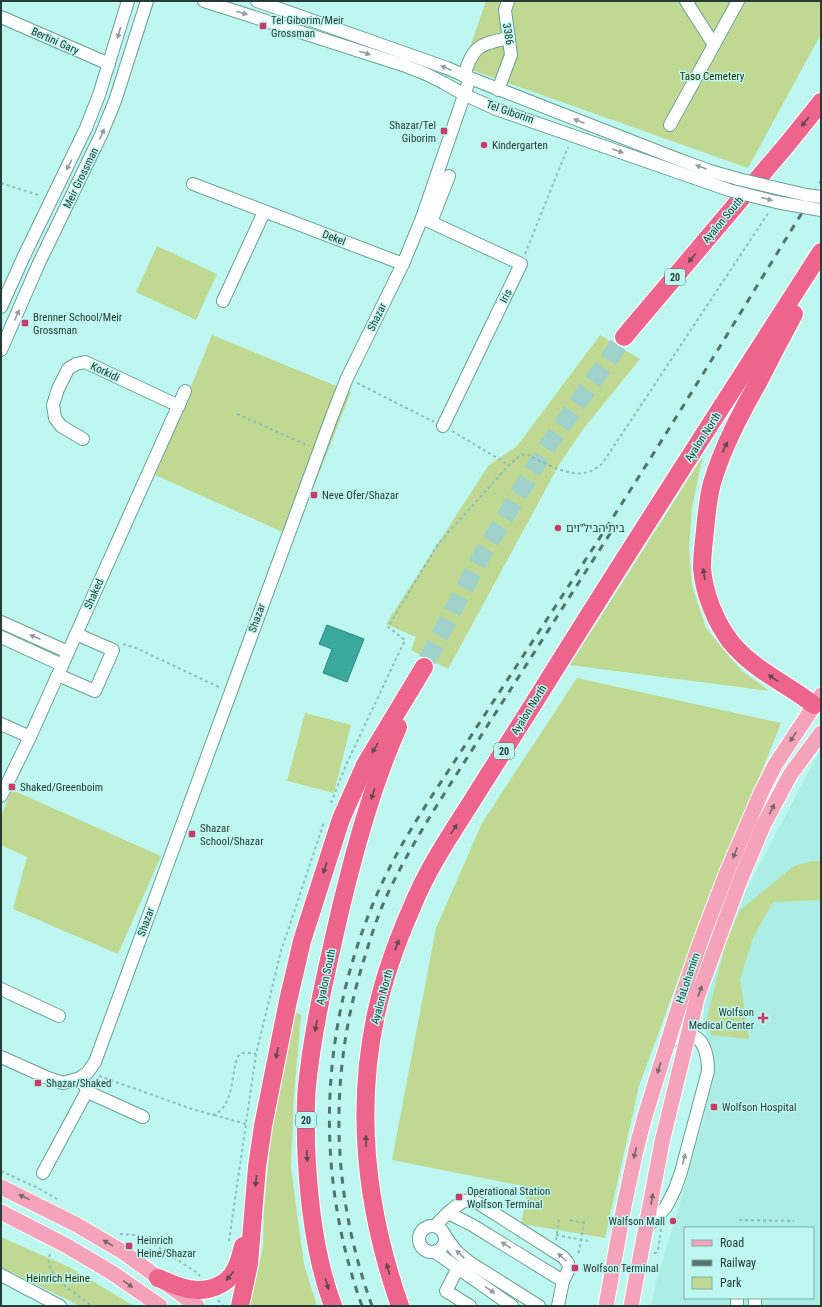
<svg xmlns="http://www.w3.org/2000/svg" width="822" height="1307" font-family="'Roboto Condensed','Noto Sans Hebrew',sans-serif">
	<rect width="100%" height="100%" fill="#bef7ef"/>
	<!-- built -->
	<path fill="#aaeee4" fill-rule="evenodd" d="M 821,748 L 821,1306 L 651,1306 L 658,1275 L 678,1210 L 703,1121 L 714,1070 L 711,1048 L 704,1030 L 704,1006 L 723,939 L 747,889 ZM 685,1228 L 813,1228 L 813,1298 L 685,1298 Z"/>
	<!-- green -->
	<g fill="#bfd993">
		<polygon points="486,1 821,1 821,34 748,168 463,67"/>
		<polygon points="157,246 217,274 196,320 136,292"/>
		<polygon points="212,335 351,392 294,537 155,475"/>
		<polygon points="600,335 640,359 584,428 560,463 448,669 411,650 416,637 386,624 488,466 517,446"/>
		<polygon points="703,456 692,507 689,549 692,586 706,628 723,649 741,670 769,691 570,665"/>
		<polygon points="577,678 781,723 675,988 639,1086 605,1238 521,1224 528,1187 392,1160 436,928 482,823"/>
		<polygon points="305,713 351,725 334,793 287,781"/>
		<polygon points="12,790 161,856 118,954 13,909 27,857 1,845 1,816"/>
		<polygon points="813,861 821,861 821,900 773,902 753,938 740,979 749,1039 711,1035 707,1019 725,945 740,910 794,866"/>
		<polygon points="295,1012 301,1015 294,1096 291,1167 296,1206 304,1264 317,1306 250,1306 263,1247 264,1211 272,1121 284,1057"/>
		<polygon points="1,1237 69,1267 134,1306 80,1306 1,1267"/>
	</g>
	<!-- water -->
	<polygon fill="#3aa99d" stroke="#34887f" points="327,625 364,639 347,682 323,673 332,649 319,644"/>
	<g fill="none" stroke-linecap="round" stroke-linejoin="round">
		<!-- highway-tunnel -->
		<polyline stroke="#9fd2ca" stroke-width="18" stroke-dasharray="18 9" stroke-linecap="butt" points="427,660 482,555 549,444 624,337"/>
		<defs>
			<g id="minor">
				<polyline points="204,1 403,65 426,74 444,83 463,94 496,109 729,190"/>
				<polyline points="257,1 447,68 470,78 680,160 710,171 738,179"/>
				<polyline points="686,1 714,45"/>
				<polyline points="1,17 109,64"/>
				<path d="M 464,76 C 473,46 479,44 509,38"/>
				<polyline points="498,90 511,55 505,10 508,1"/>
				<polyline points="670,125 738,1"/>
				<polyline points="193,184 403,264"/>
				<polyline points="422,218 521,264 443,426"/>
				<polyline points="431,222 449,176"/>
				<polyline points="223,301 264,212"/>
				<polyline points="1,307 24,256 86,128 99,95 128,1"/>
				<polyline points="1,350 39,263 101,135 115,101 147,1"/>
				<polyline points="83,439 61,426 55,418 53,405 58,389 68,369 76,364 85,362 179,406"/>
				<polyline points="1,622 68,652"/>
				<polyline points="1,637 62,665"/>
				<polyline points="58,675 95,691 113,650 76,634"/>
				<polyline points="1,724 30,737"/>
				<polyline points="1,796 30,737 185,391"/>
				<polyline points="1,989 59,1016"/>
				<polyline points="1,1057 48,1078 63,1083 80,1078 88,1072 95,1062 332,416 347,378 403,264 422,218 470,78"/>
				<polyline points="84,1085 90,1093 143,1117"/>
				<polyline points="43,1173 87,1091"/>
				<polyline points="448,1213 472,1225 563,1281"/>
				<circle cx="432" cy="1239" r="13"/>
				<path d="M 435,1226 C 442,1219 458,1201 469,1200 C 471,1200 476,1202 478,1203 L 563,1257 L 568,1263 L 569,1269 L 563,1281 L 558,1306"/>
				<path d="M 646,1228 L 666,1207 L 675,1189 L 681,1172 L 708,1071 C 708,1056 704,1032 684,1036 C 675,1038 671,1040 666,1047"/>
				<polyline points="445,1236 456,1251 469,1262 539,1306"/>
				<polyline points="435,1252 512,1306"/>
				<polyline points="458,1268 446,1291 470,1306"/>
				<polyline points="1,1275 60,1306"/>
				<polyline points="737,1306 737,1298"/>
				<polyline points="755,1306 755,1298"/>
			</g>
			<g id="major">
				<polyline points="1,1187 77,1225 123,1252 197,1306"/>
				<polyline points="1,1212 67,1246 114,1274 160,1306"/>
				<polyline points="606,1306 624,1206 636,1150 645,1116 684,990 700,943 727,872 761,793 775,765 821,695"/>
				<polyline points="631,1306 662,1142 697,998 739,883 763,826 790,775 821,733"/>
			</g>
			<g id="highway">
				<path d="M 794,314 C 782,336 771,357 760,379 C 741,413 723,446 712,483 C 707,502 706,522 704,540 C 703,549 702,559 702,568 C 704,593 715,621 730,641 C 753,670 786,683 814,705"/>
				<polyline points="624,337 789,142 821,102"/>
				<path d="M 158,1278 C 166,1281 173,1285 181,1287 C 199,1293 220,1290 232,1275 C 238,1267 241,1255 243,1246"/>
				<polyline points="240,1306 249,1264 257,1167 263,1126 288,1001 302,941 341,819 365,765 424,667"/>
				<path d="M 333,1306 C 314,1255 308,1198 306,1143 C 306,1124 305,1105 307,1086 C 313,1027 327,968 340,911 C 355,849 372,786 398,727"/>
				<path d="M 400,1306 C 367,1212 355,1112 376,1014 C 384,977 397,941 412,907 C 427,870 449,837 470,804 C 493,768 515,733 537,698 C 630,548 726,400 821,252"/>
			</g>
		</defs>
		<!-- minor casing -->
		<use href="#minor" stroke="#689f97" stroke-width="14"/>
		<!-- major casing -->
		<use href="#major" stroke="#fff" stroke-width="17"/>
		<!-- highway casing -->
		<use href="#highway" stroke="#fff" stroke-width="20"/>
		<!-- path -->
		<g stroke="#8fbeb7" stroke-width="2" stroke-dasharray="3 3" stroke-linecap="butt">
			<polyline points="1,183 41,196"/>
			<polyline points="525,254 568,147"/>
			<polyline points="357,383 434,422"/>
			<polyline points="237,414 309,446"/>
			<polyline points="452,431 509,465"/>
			<polyline points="123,644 136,648 221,688"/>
			<path d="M 331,803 L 346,765 L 405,640 L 388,627 L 438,544 L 509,465 L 521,455 L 526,454 C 544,462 571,480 591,471 C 595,469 599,466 602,464 L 769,212"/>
			<path d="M 99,1076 L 192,1109 L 213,1115 C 231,1108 232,1082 235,1065 C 236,1062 237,1057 240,1054 C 244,1051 252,1054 256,1054"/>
			<polyline points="214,1115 246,1124"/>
			<polyline points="1,1171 36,1187 57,1199"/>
			<polyline points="570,1220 584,1223 578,1256"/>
			<polyline points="739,1220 794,1221"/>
			<polyline points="120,1234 135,1235 144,1238 196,1272 200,1276"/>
			<polyline points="556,1235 588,1241"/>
			<polyline points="556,1240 559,1218"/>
			<polyline points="229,1241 256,1054 281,951 324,822"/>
			<polyline points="654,1253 656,1253 658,1250 661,1230 659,1229"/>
			<path d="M 50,1254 C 49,1257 48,1261 49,1264 C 51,1279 80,1297 92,1306"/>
			<polyline points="218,1300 223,1306"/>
		</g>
		<!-- minor -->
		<use href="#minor" stroke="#fff" stroke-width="12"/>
		<!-- major -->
		<use href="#major" stroke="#f4a3ba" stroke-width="15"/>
		<!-- highway -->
		<use href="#highway" stroke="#ed658c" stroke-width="18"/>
		<!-- rail -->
		<g stroke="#52736e" stroke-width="3" stroke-dasharray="7 7" stroke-linecap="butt">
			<path d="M 362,1306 C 313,1169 320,1024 378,892 C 400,842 432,796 462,750 C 503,686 545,623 586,559 C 667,435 743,308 821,182"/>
			<path d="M 372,1306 C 330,1189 328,1071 366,953 C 372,933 379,912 388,893 C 415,836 451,784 484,731 C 527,664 570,596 613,529"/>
		</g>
		<defs>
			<g id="minor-bridge">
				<polyline points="738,179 806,195 821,197"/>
				<polyline points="729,190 776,202 821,210"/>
			</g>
		</defs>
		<!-- minor-bridge casing -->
		<use href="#minor-bridge" stroke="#689f97" stroke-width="14" stroke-linecap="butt"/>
		<!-- minor-bridge -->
		<use href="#minor-bridge" stroke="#fff" stroke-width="12"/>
	</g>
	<!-- one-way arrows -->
	<defs><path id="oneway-solid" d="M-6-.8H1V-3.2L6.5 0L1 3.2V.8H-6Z"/></defs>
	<g fill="#929e9c">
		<use href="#oneway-solid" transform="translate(242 13) rotate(18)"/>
		<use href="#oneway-solid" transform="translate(119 33) rotate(107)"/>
		<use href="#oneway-solid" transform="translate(365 53) rotate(18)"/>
		<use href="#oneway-solid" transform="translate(446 68) rotate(-158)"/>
		<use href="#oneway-solid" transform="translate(579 121) rotate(-159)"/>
		<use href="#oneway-solid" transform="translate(102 134) rotate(-67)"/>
		<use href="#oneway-solid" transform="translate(618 151) rotate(20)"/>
		<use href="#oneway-solid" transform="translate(69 165) rotate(117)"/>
		<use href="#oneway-solid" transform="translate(701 167) rotate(-160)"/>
		<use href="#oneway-solid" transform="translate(767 199) rotate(15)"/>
		<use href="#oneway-solid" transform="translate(17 315) rotate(-66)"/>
		<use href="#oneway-solid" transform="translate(35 637) rotate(-157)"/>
		<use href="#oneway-solid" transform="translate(684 1159) rotate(-75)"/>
		<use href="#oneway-solid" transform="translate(506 1245) rotate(-148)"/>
		<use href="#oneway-solid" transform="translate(460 1254) rotate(-137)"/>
		<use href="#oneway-solid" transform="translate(562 1257) rotate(-138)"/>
		<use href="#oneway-solid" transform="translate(490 1290) rotate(35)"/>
	</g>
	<g fill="#614851">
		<use href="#oneway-solid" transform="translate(805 122) rotate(129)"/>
		<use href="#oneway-solid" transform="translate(692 258) rotate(130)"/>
		<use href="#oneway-solid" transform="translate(725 447) rotate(-66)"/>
		<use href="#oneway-solid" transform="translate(704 574) rotate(-99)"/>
		<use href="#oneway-solid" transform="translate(773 678) rotate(-146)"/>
		<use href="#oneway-solid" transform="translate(375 748) rotate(121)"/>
		<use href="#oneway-solid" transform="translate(373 794) rotate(108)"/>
		<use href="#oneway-solid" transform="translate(454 829) rotate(-58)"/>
		<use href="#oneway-solid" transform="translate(325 868) rotate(108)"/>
		<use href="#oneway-solid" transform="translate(397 945) rotate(-70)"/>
		<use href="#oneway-solid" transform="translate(316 1026) rotate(101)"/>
		<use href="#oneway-solid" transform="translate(277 1053) rotate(102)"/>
		<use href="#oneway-solid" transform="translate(366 1141) rotate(-91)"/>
		<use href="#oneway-solid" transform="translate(307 1156) rotate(88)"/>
		<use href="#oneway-solid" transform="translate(256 1181) rotate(96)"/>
		<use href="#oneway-solid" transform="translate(388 1269) rotate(-105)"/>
		<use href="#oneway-solid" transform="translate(230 1276) rotate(130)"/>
		<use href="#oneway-solid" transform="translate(327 1284) rotate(74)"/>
	</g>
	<g fill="#78656c">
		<use href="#oneway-solid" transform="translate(793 737) rotate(123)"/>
		<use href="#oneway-solid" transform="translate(772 809) rotate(-64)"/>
		<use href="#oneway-solid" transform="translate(735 853) rotate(112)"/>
		<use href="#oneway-solid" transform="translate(700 991) rotate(-70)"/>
		<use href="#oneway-solid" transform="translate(659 1068) rotate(107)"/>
		<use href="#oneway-solid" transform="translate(635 1153) rotate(103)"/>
		<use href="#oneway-solid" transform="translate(24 1197) rotate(-154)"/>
		<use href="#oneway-solid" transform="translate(652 1199) rotate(-80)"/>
		<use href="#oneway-solid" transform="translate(108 1243) rotate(-149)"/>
		<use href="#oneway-solid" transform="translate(128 1284) rotate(34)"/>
	</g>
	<!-- markers -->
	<g fill="#c93c6a" stroke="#bef7ef" stroke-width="1.5">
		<rect x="259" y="22" width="8" height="8" rx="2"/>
		<rect x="440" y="127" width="8" height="8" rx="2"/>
		<circle cx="484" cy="145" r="4"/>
		<rect x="21" y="319" width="8" height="8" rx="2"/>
		<rect x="310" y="491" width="8" height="8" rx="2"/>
		<circle cx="558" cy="528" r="4"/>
		<rect x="8" y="783" width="8" height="8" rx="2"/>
		<rect x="188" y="830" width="8" height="8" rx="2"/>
		<path d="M761 1012h4v4h4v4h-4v4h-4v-4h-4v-4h4z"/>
		<rect x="34" y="1079" width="8" height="8" rx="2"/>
		<rect x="710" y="1103" width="8" height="8" rx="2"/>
		<rect x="455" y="1193" width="8" height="8" rx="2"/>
		<circle cx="673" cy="1221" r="4"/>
		<rect x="125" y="1242" width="8" height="8" rx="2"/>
		<rect x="571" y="1264" width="8" height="8" rx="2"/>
	</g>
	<g text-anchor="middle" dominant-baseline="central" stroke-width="3" stroke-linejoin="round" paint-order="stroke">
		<!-- shield labels -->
		<g fill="#bef7ef" stroke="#53746f" stroke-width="1">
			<rect x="665" y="269" width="20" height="16" rx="3"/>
			<rect x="494" y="743" width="20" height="16" rx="3"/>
			<rect x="296" y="1112" width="20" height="16" rx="3"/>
		</g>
		<g font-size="10" font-weight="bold" fill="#253c38">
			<text x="675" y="277">20</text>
			<text x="504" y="751">20</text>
			<text x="306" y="1120">20</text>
		</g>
		<!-- poi labels -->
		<g font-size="11" fill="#253c38" stroke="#bef7ef" text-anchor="start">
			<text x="271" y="20">Tel Giborim/Meir<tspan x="271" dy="13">Grossman</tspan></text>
			<text x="436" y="125" text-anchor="end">Shazar/Tel<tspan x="436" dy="13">Giborim</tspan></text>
			<text x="492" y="145">Kindergarten</text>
			<text x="33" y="317">Brenner School/Meir<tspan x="33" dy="13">Grossman</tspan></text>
			<text x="322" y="495">Neve Ofer/Shazar</text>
			<text x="566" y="528">בית הביל"וים</text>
			<text x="20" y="787">Shaked/Greenboim</text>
			<text x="200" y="828">Shazar<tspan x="200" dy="13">School/Shazar</tspan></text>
			<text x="754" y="1012" text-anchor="end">Wolfson<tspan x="754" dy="13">Medical Center</tspan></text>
			<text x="46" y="1083">Shazar/Shaked</text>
			<text x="722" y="1107">Wolfson Hospital</text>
			<text x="467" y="1191">Operational Station<tspan x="467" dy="13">Wolfson Terminal</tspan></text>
			<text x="665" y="1221" text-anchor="end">Walfson Mall</text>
			<text x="137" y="1240">Heinrich<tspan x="137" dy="13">Heine/Shazar</tspan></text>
			<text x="583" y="1268">Wolfson Terminal</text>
		</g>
		<!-- street labels -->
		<g font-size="11" fill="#253c38" stroke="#bef7ef">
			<text transform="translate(508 34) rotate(81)">3386</text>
			<text transform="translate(55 41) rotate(24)">Bertini Gary</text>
			<text transform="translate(510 112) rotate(19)">Tel Giborim</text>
			<text transform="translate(81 178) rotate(-64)">Meir Grossman</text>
			<text transform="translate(723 220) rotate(-50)">Ayalon South</text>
			<text transform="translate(334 238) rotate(21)">Dekel</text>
			<text transform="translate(506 296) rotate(-64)">Iris</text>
			<text transform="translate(377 317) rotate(-64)">Shazar</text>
			<text transform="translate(105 372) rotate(25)">Korkidi</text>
			<text transform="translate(703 437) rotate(-57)">Ayalon North</text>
			<text transform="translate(94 594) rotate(-66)">Shaked</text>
			<text transform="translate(257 618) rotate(-70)">Shazar</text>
			<text transform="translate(529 710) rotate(-58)">Ayalon North</text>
			<text transform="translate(146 922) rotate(-70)">Shazar</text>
			<text transform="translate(326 977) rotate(-78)">Ayalon South</text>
			<text transform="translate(688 978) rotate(-71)">HaLohamim</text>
			<text transform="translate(382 997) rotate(-75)">Ayalon North</text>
		</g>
		<!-- park labels -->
		<g font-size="11" fill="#243400" stroke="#bef7ef">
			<text x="712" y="76">Taso Cemetery</text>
			<text x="58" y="1278">Heinrich Heine</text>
		</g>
	</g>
	<!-- border -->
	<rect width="822" height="1307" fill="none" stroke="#253c38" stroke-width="4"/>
	<!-- legend -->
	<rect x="684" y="1227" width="130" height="72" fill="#bef7ef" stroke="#81aca6"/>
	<rect x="692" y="1240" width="20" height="6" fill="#f4a3ba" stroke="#81aca6"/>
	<text x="720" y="1247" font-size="12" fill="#253c38">Road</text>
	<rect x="692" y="1260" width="20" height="6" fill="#52736e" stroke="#81aca6"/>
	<text x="720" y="1267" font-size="12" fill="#253c38">Railway</text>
	<rect x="692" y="1277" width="20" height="12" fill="#bfd993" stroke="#81aca6"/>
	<text x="720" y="1287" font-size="12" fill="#253c38">Park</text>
</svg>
